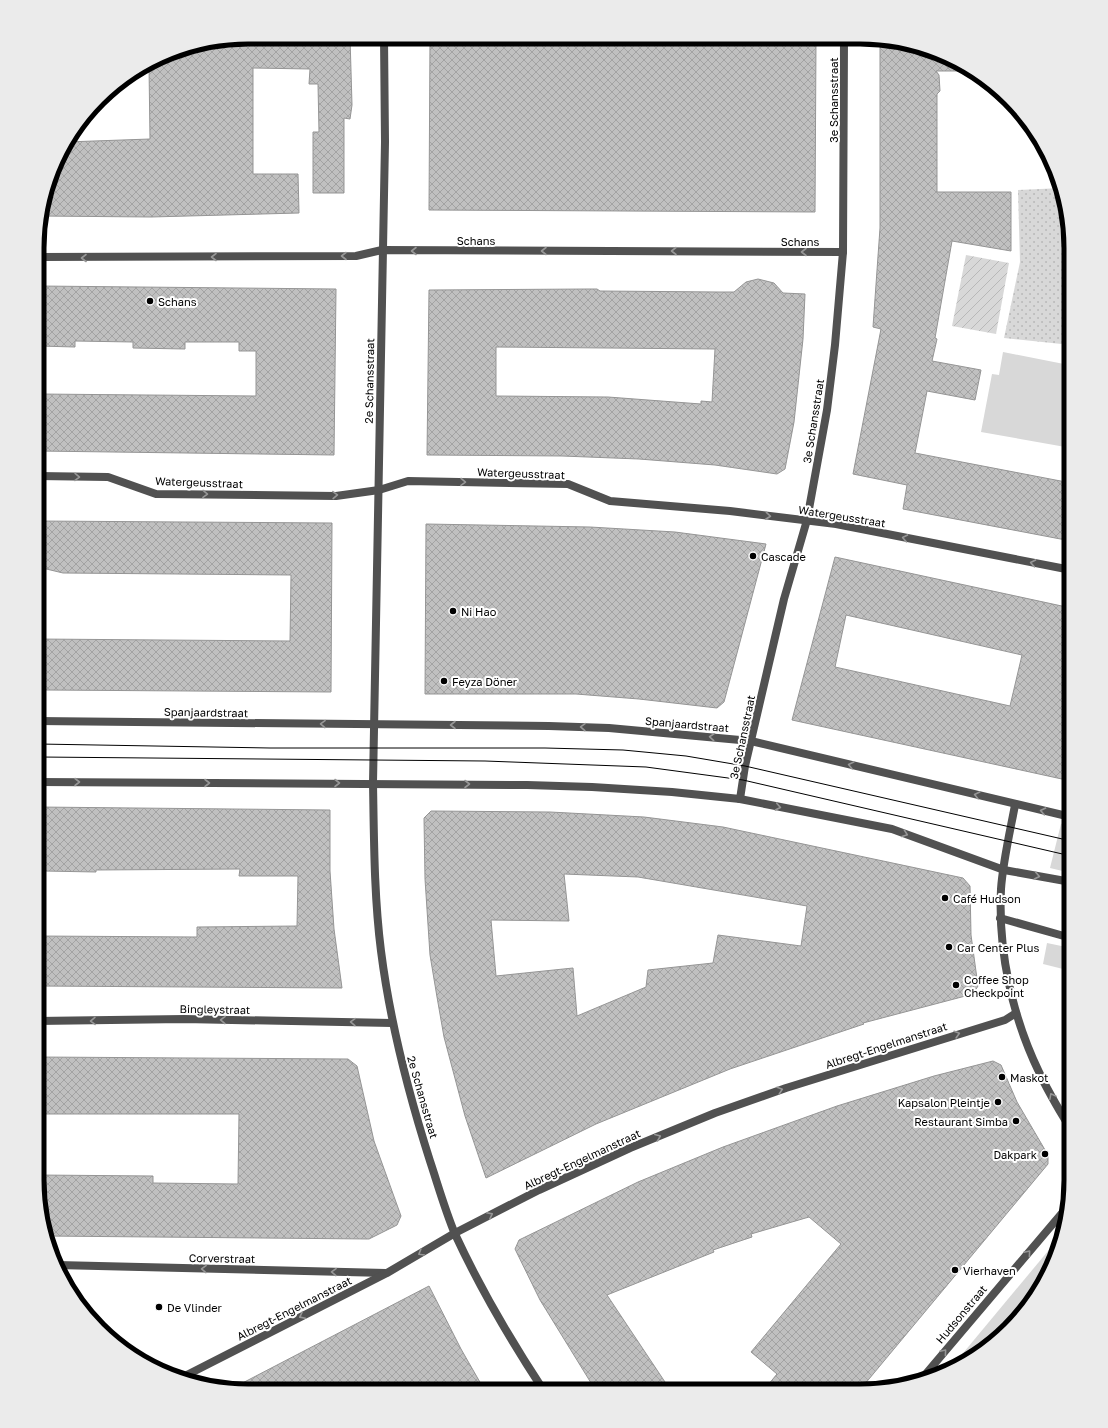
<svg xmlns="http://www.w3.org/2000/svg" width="1108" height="1428" font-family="'Golos Text',sans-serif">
	<defs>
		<pattern id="park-dots" width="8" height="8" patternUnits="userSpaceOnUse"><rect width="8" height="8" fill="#d8d8d8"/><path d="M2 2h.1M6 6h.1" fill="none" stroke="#b8b8b8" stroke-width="1.8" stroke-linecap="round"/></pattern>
		<pattern id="garden-furrows" width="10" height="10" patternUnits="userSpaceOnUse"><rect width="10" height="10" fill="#d8d8d8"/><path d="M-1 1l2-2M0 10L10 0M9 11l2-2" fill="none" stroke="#b8b8b8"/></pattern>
		<pattern id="building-cross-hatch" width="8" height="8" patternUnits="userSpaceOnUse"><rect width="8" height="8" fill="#c0c0c0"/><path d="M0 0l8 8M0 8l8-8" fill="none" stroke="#a3a3a3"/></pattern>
	</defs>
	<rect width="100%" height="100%" fill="#fff"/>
	<!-- grass -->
	<g fill="#d8d8d8">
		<polygon points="1003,352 1069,365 1071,356 1071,448 981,432 992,374 999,375"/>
		<polygon points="1064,823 1071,825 1071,873 1050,868 1061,824"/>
		<polygon points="1047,943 1071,948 1071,971 1043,964"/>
		<path d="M 1063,1233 C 1052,1290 1002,1348 949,1370 Z"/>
	</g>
	<!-- park -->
	<polygon fill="url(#park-dots)" points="1062,188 1071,248 1071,345 1004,338 1020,262 1018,190"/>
	<!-- garden -->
	<g fill="url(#garden-furrows)">
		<polygon points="1051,161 1058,179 1050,179"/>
		<polygon points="966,255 1009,263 996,334 952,326"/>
	</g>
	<!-- building -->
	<g fill="url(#building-cross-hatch)" stroke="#959595" fill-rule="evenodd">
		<polygon points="248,37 350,37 352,105 350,119 344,118 344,193 313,193 313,132 319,132 318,84 309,84 310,69 253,68 253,174 298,174 299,213 151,217 40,216 66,142 150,139 149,66 180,48"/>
		<polygon points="430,38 816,39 815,212 429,210"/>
		<polygon points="880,39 888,39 941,53 974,71 936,71 939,75 940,91 937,94 937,192 1011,192 1011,251 952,241 935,338 937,339 932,361 981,370 975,400 927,391 915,453 1071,483 1071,541 903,509 907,485 853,474 881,329 873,327 880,228"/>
		<path d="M 758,279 L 774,283 L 783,293 L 805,294 L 803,339 L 794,422 L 785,469 L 777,474 L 715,465 L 639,459 L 562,456 L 427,455 L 429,290 L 587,289 L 597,289 L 600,291 L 719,292 L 734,292 L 746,282 ZM 496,347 L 715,349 L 712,402 L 701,401 L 701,404 L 608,397 L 496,396 Z"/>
		<polygon points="39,286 336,289 334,455 38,451 39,394 256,396 256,351 239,351 239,342 185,342 185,349 133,348 133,342 75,341 75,347 39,346"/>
		<polygon points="38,521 332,523 331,692 45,690 45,685 38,684 38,639 290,641 291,575 63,573 38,567"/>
		<polygon points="426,524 590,527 675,532 766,544 724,702 717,708 639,699 576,694 425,694"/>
		<path d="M 835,557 L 1071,608 L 1071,781 L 792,720 ZM 846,615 L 1022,655 L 1010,706 L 835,667 Z"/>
		<polygon points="38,807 330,810 330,871 334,929 342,988 37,986 37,936 197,937 197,927 297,926 298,876 239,876 240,869 96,870 96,872 44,871 43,865 38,865"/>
		<path d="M 431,811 L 550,812 L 644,817 L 723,827 L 963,878 L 970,886 L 971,935 L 978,986 L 973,994 L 863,1023 L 864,1024 L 730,1069 L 596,1124 L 486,1178 L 465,1116 L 444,1037 L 437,997 L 430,955 L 425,879 L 424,818 ZM 564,874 L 638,877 L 807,906 L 801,946 L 718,935 L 713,963 L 648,970 L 646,987 L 577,1016 L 573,968 L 496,976 L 491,920 L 569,921 Z"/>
		<polygon points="37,1057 348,1059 357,1066 374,1141 401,1216 397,1225 369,1239 45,1236 37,1175 153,1176 153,1183 238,1184 239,1114 37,1114"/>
		<polygon points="993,1061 1001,1065 1017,1102 1048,1155 1048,1164 859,1391 763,1391 777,1374 751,1352 841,1244 809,1217 751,1234 752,1237 713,1250 714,1252 607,1295 671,1391 596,1391 540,1300 515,1249 519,1240 638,1182 723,1147 837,1106 934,1076"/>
		<polygon points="429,1286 461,1349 485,1391 229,1390"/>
	</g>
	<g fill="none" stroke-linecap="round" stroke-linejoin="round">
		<!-- pedestrian -->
		<polyline stroke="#515151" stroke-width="8" points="1000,918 1071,938"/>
		<!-- minor -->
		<g stroke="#515151" stroke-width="8">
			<path d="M 384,37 L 385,142 L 373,783 C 374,839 374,896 381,951 C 390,1022 408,1092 430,1161 C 438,1185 445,1210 455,1234 C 480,1288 511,1341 544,1391"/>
			<polyline points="39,257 356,256 382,250 843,252"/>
			<polyline points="38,476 108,477 156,494 336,496 379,490 408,481 568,484 610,501 730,511 836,524 1071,570"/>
			<polyline points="38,721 549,726 609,728 751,741 1071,817"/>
			<polyline points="38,782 527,785 592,787 672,792 740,799 892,829 1004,870 1071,882"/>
			<polyline points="740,799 745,766 784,599 807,520 827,410 835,345 843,252 844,39"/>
			<path d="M 1015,805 C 1010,832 1003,861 1001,889 C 998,951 1012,1016 1039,1072 C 1048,1092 1060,1111 1071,1130"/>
			<polyline points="37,1021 184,1019 392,1023"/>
			<polyline points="57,1265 386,1273"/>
			<polyline points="179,1379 387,1273 455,1233 539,1190 630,1148 715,1113 786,1088 1005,1020 1016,1013"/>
			<polyline points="919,1382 1068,1206"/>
		</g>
		<!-- tram -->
		<g stroke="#000" stroke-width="1">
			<polyline points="38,744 270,748 545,748 623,750 686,756 745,766 1071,841"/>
			<polyline points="38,757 485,761 646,767 743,780 1071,856"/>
		</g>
	</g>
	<!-- one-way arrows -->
	<defs><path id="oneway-chevron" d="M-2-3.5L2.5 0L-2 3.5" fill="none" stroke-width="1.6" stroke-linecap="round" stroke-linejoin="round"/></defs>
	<g stroke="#979797">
		<use href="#oneway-chevron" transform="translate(414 251) rotate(-180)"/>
		<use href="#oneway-chevron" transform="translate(544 251) rotate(-180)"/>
		<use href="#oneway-chevron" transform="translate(674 251) rotate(-180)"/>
		<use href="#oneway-chevron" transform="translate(804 252) rotate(-180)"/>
		<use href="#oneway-chevron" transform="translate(344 256) rotate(180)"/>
		<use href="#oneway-chevron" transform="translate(214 257) rotate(180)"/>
		<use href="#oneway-chevron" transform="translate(84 258) rotate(-180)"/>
		<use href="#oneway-chevron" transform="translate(77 477) rotate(1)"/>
		<use href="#oneway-chevron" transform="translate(463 482) rotate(1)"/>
		<use href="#oneway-chevron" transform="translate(205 494) rotate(1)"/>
		<use href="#oneway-chevron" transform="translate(335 495) rotate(-2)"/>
		<use href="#oneway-chevron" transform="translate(768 516) rotate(6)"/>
		<use href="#oneway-chevron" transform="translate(905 538) rotate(-169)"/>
		<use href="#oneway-chevron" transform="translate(1033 563) rotate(-169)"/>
		<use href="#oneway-chevron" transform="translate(323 724) rotate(-179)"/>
		<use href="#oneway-chevron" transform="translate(453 725) rotate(-180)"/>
		<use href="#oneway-chevron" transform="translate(583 727) rotate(-178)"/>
		<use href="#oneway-chevron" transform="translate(712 737) rotate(-175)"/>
		<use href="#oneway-chevron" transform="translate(851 765) rotate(-166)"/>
		<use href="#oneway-chevron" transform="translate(77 782)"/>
		<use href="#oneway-chevron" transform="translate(207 783)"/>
		<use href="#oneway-chevron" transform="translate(337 783)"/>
		<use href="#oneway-chevron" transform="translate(467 784)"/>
		<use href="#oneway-chevron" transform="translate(977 795) rotate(-166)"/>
		<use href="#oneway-chevron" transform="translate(778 807) rotate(11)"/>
		<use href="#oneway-chevron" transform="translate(1043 811) rotate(-168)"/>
		<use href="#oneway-chevron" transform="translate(905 834) rotate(20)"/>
		<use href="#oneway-chevron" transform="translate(1037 876) rotate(11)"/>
		<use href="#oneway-chevron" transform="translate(223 1020) rotate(-179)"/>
		<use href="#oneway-chevron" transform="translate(93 1021) rotate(179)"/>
		<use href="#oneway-chevron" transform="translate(353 1022) rotate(-179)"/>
		<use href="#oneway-chevron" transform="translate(957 1034) rotate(-17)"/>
		<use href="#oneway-chevron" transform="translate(780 1090) rotate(-19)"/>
		<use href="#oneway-chevron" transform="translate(1052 1096) rotate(-118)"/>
		<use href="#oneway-chevron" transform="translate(658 1137) rotate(-22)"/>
		<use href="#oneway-chevron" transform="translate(490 1215) rotate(-27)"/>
		<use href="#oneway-chevron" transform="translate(421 1253) rotate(149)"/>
		<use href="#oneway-chevron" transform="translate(1028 1253) rotate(-50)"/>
		<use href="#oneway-chevron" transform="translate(204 1269) rotate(-179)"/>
		<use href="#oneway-chevron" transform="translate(334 1272) rotate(-179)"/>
		<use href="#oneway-chevron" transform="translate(302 1316) rotate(153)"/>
		<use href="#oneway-chevron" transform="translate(944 1352) rotate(-50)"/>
	</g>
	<!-- markers -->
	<g fill="#000" stroke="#fff" stroke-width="1.5">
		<circle cx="150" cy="301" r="4"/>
		<circle cx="753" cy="556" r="4"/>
		<circle cx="453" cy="611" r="4"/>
		<circle cx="444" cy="681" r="4"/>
		<circle cx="945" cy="898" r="4"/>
		<circle cx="949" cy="947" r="4"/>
		<circle cx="956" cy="985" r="4"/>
		<circle cx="1002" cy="1077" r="4"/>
		<circle cx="998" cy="1102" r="4"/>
		<circle cx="1016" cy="1121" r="4"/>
		<circle cx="1045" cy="1154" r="4"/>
		<circle cx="955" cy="1270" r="4"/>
		<circle cx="159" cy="1307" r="4"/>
	</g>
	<g text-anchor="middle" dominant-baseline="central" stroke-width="4" stroke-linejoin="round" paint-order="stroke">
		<!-- street labels -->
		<g font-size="11" fill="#000" stroke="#fff">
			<text transform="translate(833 100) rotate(-90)">3e Schansstraat</text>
			<text x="476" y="240">Schans</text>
			<text x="800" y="241">Schans</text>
			<text transform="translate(369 381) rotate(-89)">2e Schansstraat</text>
			<text transform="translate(813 421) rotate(-81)">3e Schansstraat</text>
			<text transform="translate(521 473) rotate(2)">Watergeusstraat</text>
			<text transform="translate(199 482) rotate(2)">Watergeusstraat</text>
			<text transform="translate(842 516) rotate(9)">Watergeusstraat</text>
			<text transform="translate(206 712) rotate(1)">Spanjaardstraat</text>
			<text transform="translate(687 724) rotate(5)">Spanjaardstraat</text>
			<text transform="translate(742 737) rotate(-78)">3e Schansstraat</text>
			<text transform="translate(215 1009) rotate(1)">Bingleystraat</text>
			<text transform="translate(886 1045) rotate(-18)">Albregt-Engelmanstraat</text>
			<text transform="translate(423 1097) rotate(74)">2e Schansstraat</text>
			<text transform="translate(582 1159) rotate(-25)">Albregt-Engelmanstraat</text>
			<text transform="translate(222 1258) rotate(1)">Corverstraat</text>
			<text transform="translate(294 1308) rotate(-27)">Albregt-Engelmanstraat</text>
			<text transform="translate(961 1314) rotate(-50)">Hudsonstraat</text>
		</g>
		<!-- poi labels -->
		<g font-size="11" fill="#000" stroke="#fff" text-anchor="start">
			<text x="158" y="301">Schans</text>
			<text x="761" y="556">Cascade</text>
			<text x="461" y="611">Ni Hao</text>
			<text x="452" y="681">Feyza Döner</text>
			<text x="953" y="898">Café Hudson</text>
			<text x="957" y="947">Car Center Plus</text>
			<text x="964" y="979">Coffee Shop<tspan x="964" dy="13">Checkpoint</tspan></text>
			<text x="1010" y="1077">Maskot</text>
			<text x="990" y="1102" text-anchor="end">Kapsalon Pleintje</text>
			<text x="1008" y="1121" text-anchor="end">Restaurant Simba</text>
			<text x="1037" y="1154" text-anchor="end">Dakpark</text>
			<text x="963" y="1270">Vierhaven</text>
			<text x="167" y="1307">De Vlinder</text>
		</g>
	</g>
	<!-- crop -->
	<path d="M0 0H1108V1428H0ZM248 44H860A204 204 0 0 1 1064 248V1180A204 204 0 0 1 860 1384H248A204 204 0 0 1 44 1180V248A204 204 0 0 1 248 44Z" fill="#ebebeb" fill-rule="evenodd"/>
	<path fill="none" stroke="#000" stroke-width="5" d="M248 44H860A204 204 0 0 1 1064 248V1180A204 204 0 0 1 860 1384H248A204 204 0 0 1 44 1180V248A204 204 0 0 1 248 44Z"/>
</svg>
